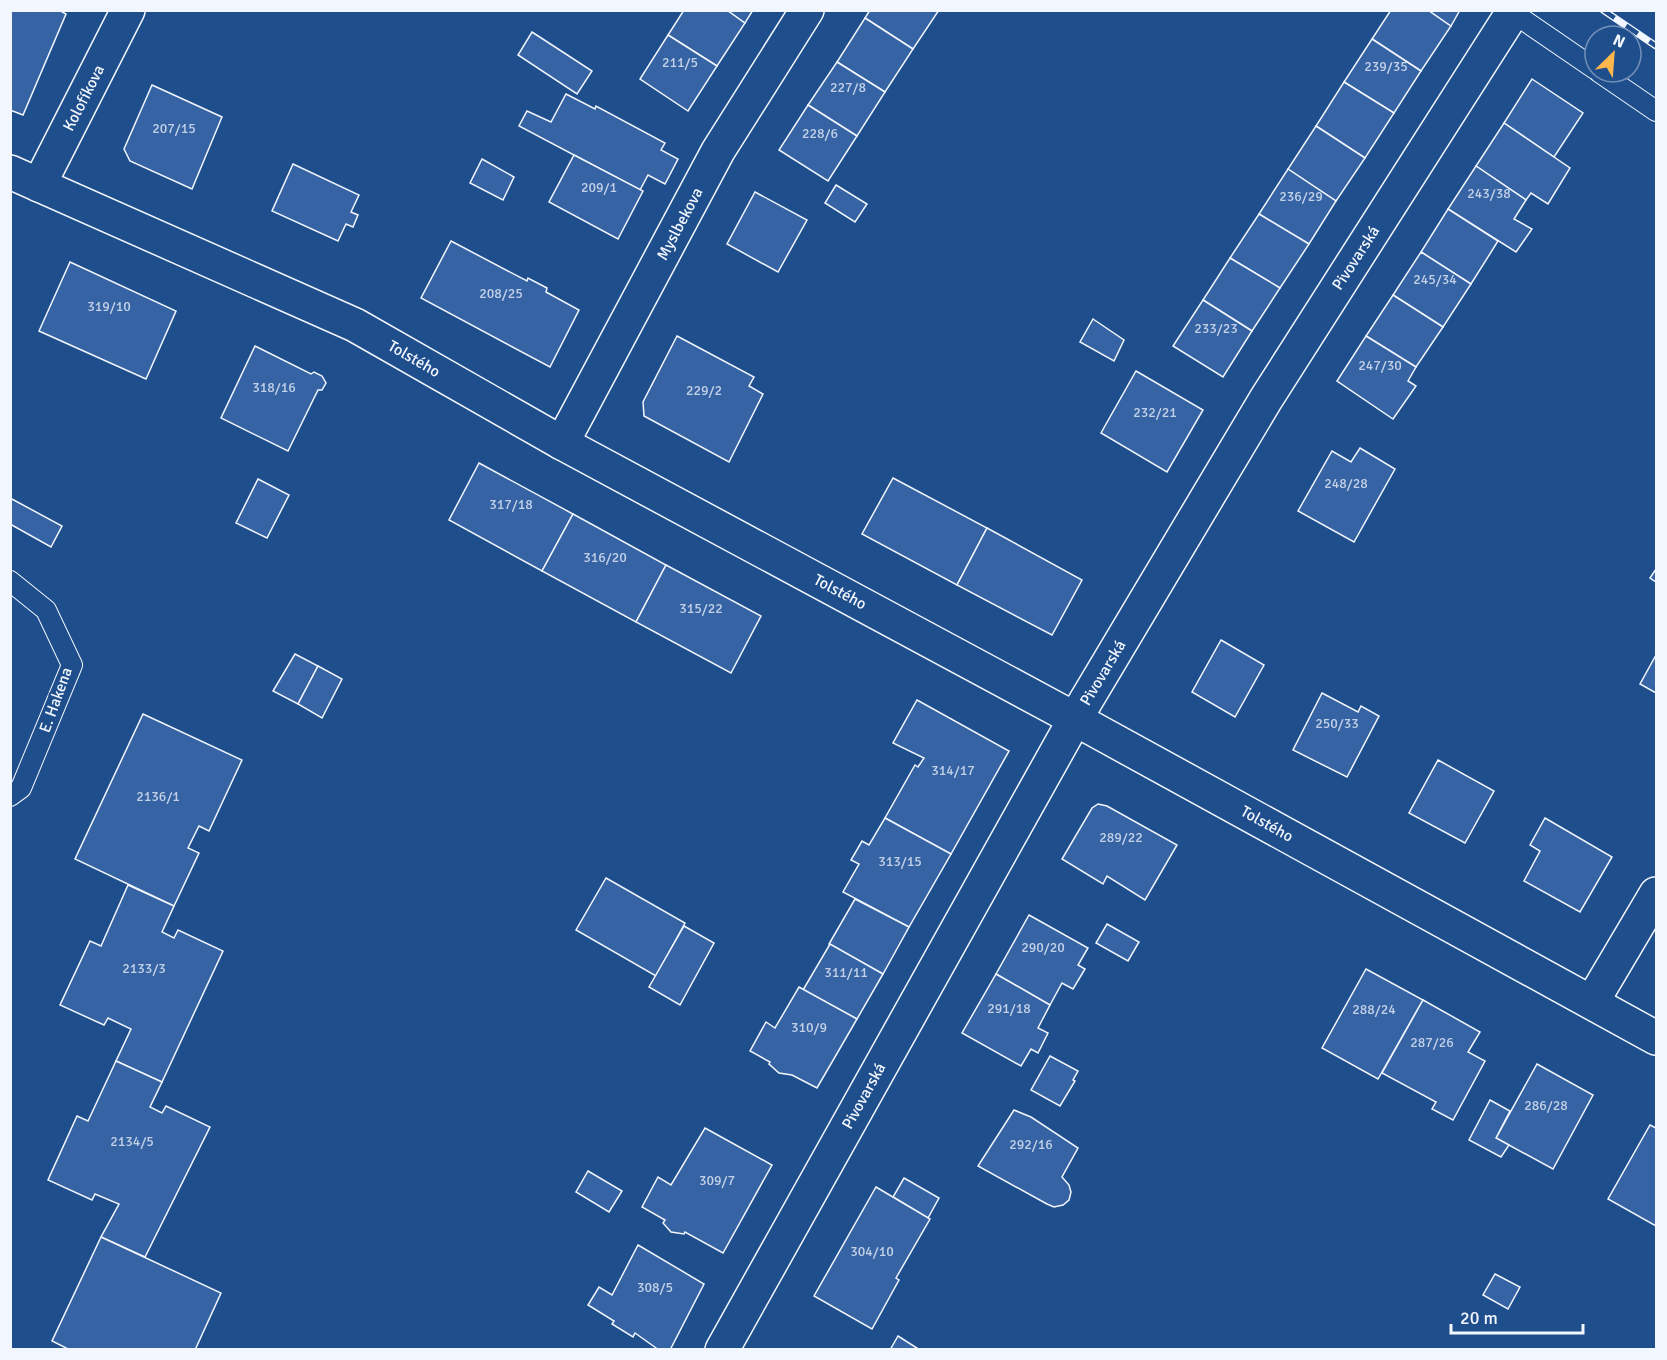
<svg xmlns="http://www.w3.org/2000/svg" width="1667" height="1360" font-family="Signika,sans-serif">
	<rect width="100%" height="100%" fill="#1f4e8c"/>
	<!-- building -->
	<g fill="#3563a3" stroke="#f2f6ff" stroke-width="1.5">
		<polygon points="10,10 59,10 66,14 23,115 10,110"/>
		<polygon points="684,10 727,10 745,23 717,66 668,35"/>
		<polygon points="727,10 753,10 745,23"/>
		<polygon points="870,10 939,10 913,49 865,18"/>
		<polygon points="1391,10 1428,10 1451,26 1421,71 1372,39"/>
		<polygon points="1428,10 1460,10 1451,26"/>
		<polygon points="865,18 913,49 885,92 837,62"/>
		<polygon points="532,32 592,71 577,94 518,55"/>
		<polygon points="668,35 717,66 688,111 640,79"/>
		<polygon points="1372,39 1421,71 1394,113 1344,82"/>
		<polygon points="837,62 885,92 857,136 808,105"/>
		<polygon points="1532,79 1583,113 1554,157 1504,123"/>
		<polygon points="1344,82 1394,113 1365,158 1316,126"/>
		<polygon points="152,85 222,117 192,189 130,161 124,149"/>
		<polygon points="566,94 595,109 596,106 665,143 661,150 678,159 665,184 648,175 640,190 519,126 527,111 551,122"/>
		<polygon points="808,105 857,136 828,181 779,150"/>
		<polygon points="1504,123 1570,168 1548,204 1531,193 1526,200 1476,166"/>
		<polygon points="1316,126 1365,158 1336,201 1288,169"/>
		<polygon points="574,155 643,191 618,239 549,202"/>
		<polygon points="482,159 514,177 503,200 470,183"/>
		<polygon points="293,164 359,195 351,212 358,215 353,227 346,224 338,241 272,211"/>
		<polygon points="1476,166 1526,200 1514,219 1532,229 1516,252 1448,209"/>
		<polygon points="1288,169 1336,201 1309,244 1259,214"/>
		<polygon points="836,185 867,204 855,222 825,203"/>
		<polygon points="755,192 807,220 778,272 727,244"/>
		<polygon points="1448,209 1498,241 1471,284 1421,252"/>
		<polygon points="1259,214 1309,244 1280,288 1230,258"/>
		<polygon points="451,241 527,281 528,278 547,288 546,292 579,310 550,367 421,298"/>
		<polygon points="1421,252 1471,284 1443,327 1393,295"/>
		<polygon points="1230,258 1280,288 1252,331 1203,300"/>
		<polygon points="70,262 176,311 146,379 39,331"/>
		<polygon points="1393,295 1443,327 1416,367 1366,336"/>
		<polygon points="1203,300 1252,331 1223,377 1173,346"/>
		<polygon points="1093,319 1124,340 1114,361 1080,342"/>
		<polygon points="677,336 754,377 749,386 763,394 729,462 644,416 643,402"/>
		<polygon points="1366,336 1416,367 1408,381 1416,386 1393,419 1337,381"/>
		<polygon points="255,346 311,374 314,372 322,376 326,383 322,390 318,390 288,451 221,418"/>
		<polygon points="1136,371 1203,410 1167,472 1101,433"/>
		<polygon points="1360,448 1395,469 1354,542 1298,511 1332,451 1351,462"/>
		<polygon points="479,463 573,514 542,571 449,520"/>
		<polygon points="893,478 987,528 957,585 862,534"/>
		<polygon points="258,479 289,495 267,538 236,523"/>
		<polygon points="10,498 62,526 51,547 10,524"/>
		<polygon points="573,514 666,565 636,622 542,571"/>
		<polygon points="987,528 1082,580 1052,635 957,585"/>
		<polygon points="666,565 761,616 731,673 636,622"/>
		<polygon points="1656,569 1656,582 1650,578"/>
		<polygon points="1221,640 1264,665 1235,717 1192,692"/>
		<polygon points="295,654 318,666 298,704 273,691"/>
		<polygon points="1656,655 1656,693 1640,684"/>
		<polygon points="318,666 342,679 322,718 298,704"/>
		<polygon points="1322,693 1358,712 1361,706 1379,716 1347,777 1293,750"/>
		<polygon points="917,700 1009,751 951,854 885,818 915,765 918,767 924,758 893,743"/>
		<polygon points="143,714 242,760 209,831 199,826 188,848 199,853 174,906 75,859"/>
		<polygon points="1438,760 1494,791 1465,843 1409,813"/>
		<polygon points="1098,804 1107,806 1177,845 1145,900 1107,876 1103,884 1062,859 1092,808"/>
		<polygon points="885,818 951,854 909,927 843,892 859,864 851,860 862,841 869,845"/>
		<polygon points="1545,818 1612,857 1580,912 1524,881 1540,851 1530,845"/>
		<polygon points="606,878 685,923 656,976 576,930"/>
		<polygon points="128,885 174,906 162,932 174,938 178,930 223,951 162,1082 116,1061 131,1029 108,1018 104,1025 60,1005 90,941 101,946"/>
		<polygon points="855,899 909,927 883,974 829,944"/>
		<polygon points="1029,915 1088,948 1078,965 1085,969 1073,989 1062,983 1050,1005 996,974"/>
		<polygon points="1107,924 1139,942 1128,961 1096,943"/>
		<polygon points="684,926 714,943 680,1005 649,987"/>
		<polygon points="830,944 883,974 857,1019 803,990"/>
		<polygon points="1366,969 1423,1000 1378,1079 1322,1048"/>
		<polygon points="996,974 1050,1005 1038,1028 1048,1033 1038,1053 1031,1049 1021,1066 962,1033"/>
		<polygon points="799,987 857,1019 817,1088 792,1075 779,1073 769,1064 770,1062 750,1051 766,1022 775,1028"/>
		<polygon points="1423,1000 1480,1032 1468,1052 1485,1061 1453,1120 1432,1109 1436,1102 1382,1073"/>
		<polygon points="1050,1056 1078,1071 1073,1080 1075,1081 1060,1106 1031,1090"/>
		<polygon points="116,1061 162,1082 150,1107 162,1113 166,1106 210,1127 145,1257 101,1237 119,1204 95,1194 92,1200 48,1180 77,1116 88,1121"/>
		<polygon points="1537,1064 1593,1095 1553,1169 1496,1138"/>
		<polygon points="1490,1100 1510,1111 1496,1138 1509,1145 1501,1157 1469,1140"/>
		<polygon points="1014,1110 1031,1117 1078,1148 1062,1177 1069,1185 1071,1192 1069,1200 1063,1205 1054,1207 1047,1204 978,1166"/>
		<polygon points="1650,1125 1656,1128 1656,1226 1608,1199"/>
		<polygon points="705,1128 772,1165 723,1253 685,1232 684,1234 671,1232 663,1223 665,1220 642,1207 658,1177 671,1185"/>
		<polygon points="588,1171 622,1191 609,1212 576,1192"/>
		<polygon points="904,1178 939,1198 928,1218 893,1197"/>
		<polygon points="876,1187 930,1219 896,1278 899,1280 872,1329 814,1296"/>
		<polygon points="101,1237 221,1293 195,1350 70,1350 52,1341"/>
		<polygon points="638,1245 704,1284 670,1350 659,1350 635,1333 633,1337 612,1324 614,1321 588,1305 599,1287 612,1295"/>
		<polygon points="1495,1274 1520,1287 1508,1309 1483,1295"/>
		<polygon points="898,1336 920,1350 890,1350"/>
	</g>
	<g fill="none" stroke-linecap="round" stroke-linejoin="round">
		<defs>
			<g id="service">
				<polyline points="1509,10 1595,69"/>
				<polyline points="1599,72 1656,111"/>
				<polyline points="10,581 46,610 72,665 21,788 10,796"/>
			</g>
			<g id="minor">
				<polyline points="10,172 355,325 562,443 1075,719 1656,1038"/>
				<polyline points="39,185 128,10"/>
				<polyline points="562,443 718,151 807,10"/>
				<polyline points="1592,1002 1656,894"/>
				<polyline points="722,1350 1075,719 1266,399 1513,12"/>
			</g>
		</defs>
		<!-- service casing -->
		<use href="#service" stroke="#f2f6ff" stroke-width="22"/>
		<!-- minor casing -->
		<use href="#minor" stroke="#f2f6ff" stroke-width="36"/>
		<!-- service -->
		<use href="#service" stroke="#1f4e8c" stroke-width="20"/>
		<!-- minor -->
		<use href="#minor" stroke="#1f4e8c" stroke-width="33"/>
		<defs>
			<polyline id="rail" points="1603,10 1656,46"/>
		</defs>
		<!-- rail casing -->
		<use href="#rail" stroke="#f2f6ff" stroke-width="7"/>
		<!-- rail -->
		<use href="#rail" stroke="#1f4e8c" stroke-width="4.5" stroke-dasharray="14" stroke-linecap="butt"/>
	</g>
	<g text-anchor="middle" dominant-baseline="central" stroke-width="4.5" stroke-linejoin="round" paint-order="stroke">
		<!-- number labels -->
		<g font-size="14" fill="#c3d1e8">
			<text x="680" y="62">211/5</text>
			<text x="1386" y="66">239/35</text>
			<text x="848" y="87">227/8</text>
			<text x="174" y="128">207/15</text>
			<text x="820" y="133">228/6</text>
			<text x="599" y="187">209/1</text>
			<text x="1489" y="193">243/38</text>
			<text x="1301" y="196">236/29</text>
			<text x="1435" y="279">245/34</text>
			<text x="501" y="293">208/25</text>
			<text x="109" y="306">319/10</text>
			<text x="1216" y="328">233/23</text>
			<text x="1380" y="365">247/30</text>
			<text x="274" y="387">318/16</text>
			<text x="704" y="390">229/2</text>
			<text x="1155" y="412">232/21</text>
			<text x="1346" y="483">248/28</text>
			<text x="511" y="504">317/18</text>
			<text x="605" y="557">316/20</text>
			<text x="701" y="608">315/22</text>
			<text x="1337" y="723">250/33</text>
			<text x="953" y="770">314/17</text>
			<text x="158" y="796">2136/1</text>
			<text x="1121" y="837">289/22</text>
			<text x="900" y="861">313/15</text>
			<text x="1043" y="947">290/20</text>
			<text x="144" y="968">2133/3</text>
			<text x="846" y="972">311/11</text>
			<text x="1009" y="1008">291/18</text>
			<text x="1374" y="1009">288/24</text>
			<text x="809" y="1027">310/9</text>
			<text x="1432" y="1042">287/26</text>
			<text x="1546" y="1105">286/28</text>
			<text x="132" y="1141">2134/5</text>
			<text x="1031" y="1144">292/16</text>
			<text x="717" y="1180">309/7</text>
			<text x="872" y="1251">304/10</text>
			<text x="655" y="1287">308/5</text>
		</g>
		<!-- street labels -->
		<g font-size="16" fill="#f2f6ff" stroke="#1f4e8c">
			<text transform="translate(84 98) rotate(-63)">Kolofíkova</text>
			<text transform="translate(680 224) rotate(-62)">Myslbekova</text>
			<text transform="translate(1356 258) rotate(-57)">Pivovarská</text>
			<text transform="translate(414 359) rotate(30)">Tolstého</text>
			<text transform="translate(840 592) rotate(28)">Tolstého</text>
			<text transform="translate(1103 673) rotate(-59)">Pivovarská</text>
			<text transform="translate(56 700) rotate(-70)">E. Hakena</text>
			<text transform="translate(1267 824) rotate(29)">Tolstého</text>
			<text transform="translate(864 1096) rotate(-61)">Pivovarská</text>
		</g>
	</g>
	<!-- border -->
	<rect width="1667" height="1360" fill="none" stroke="#f2f6ff" stroke-width="24"/>
	<!-- north arrow -->
	<g transform="translate(1613 54) rotate(25)"><circle r="28" fill="#1f4e8c" stroke="#7391ba" stroke-width="1.5"/>
	<path d="M0-4.5L10 22L0 15L-10 22Z" fill="#ffb74d"/>
	<text y="-9" font-size="16" font-weight="bold" text-anchor="middle" fill="#f2f6ff">N</text>
	</g>
	<!-- scale -->
	<path d="M1451 1324v9h132v-9" fill="none" stroke="#f2f6ff" stroke-width="3"/>
	<text x="1460" y="1324" font-size="18" fill="#f2f6ff" stroke="#1f4e8c" stroke-width="4.5" paint-order="stroke">20 m</text>
</svg>
